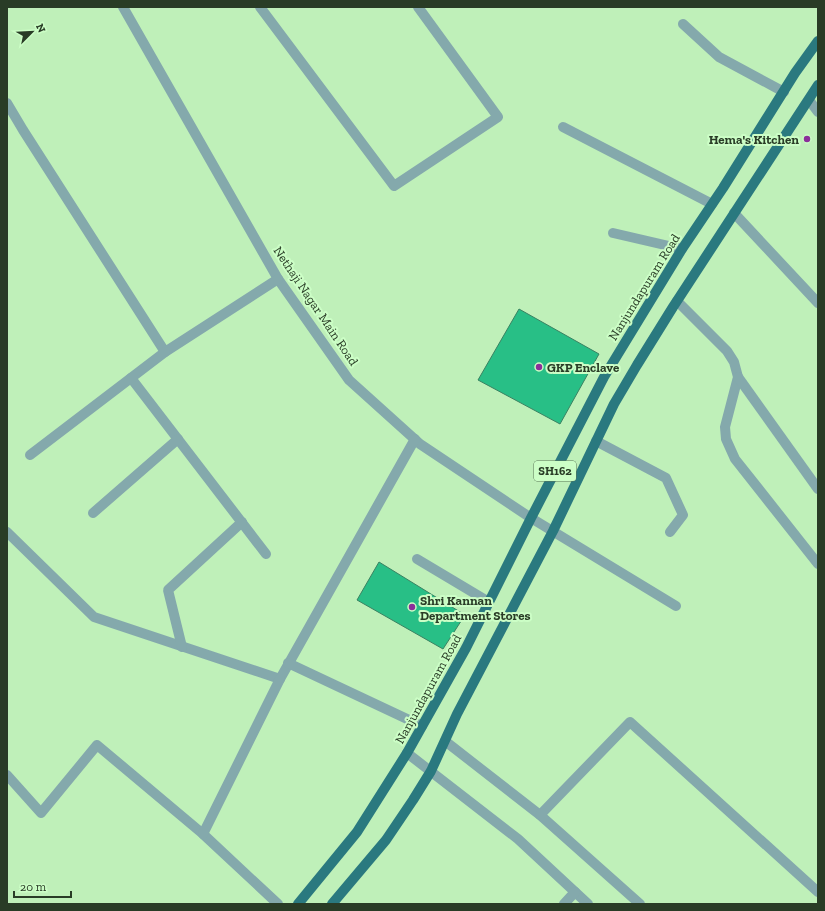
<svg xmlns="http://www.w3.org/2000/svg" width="825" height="911" font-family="'Zilla Slab',serif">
	<rect width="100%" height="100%" fill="#bff0b9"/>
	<!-- building -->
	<g fill="#28bf86" stroke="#3a8262">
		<polygon points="519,309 599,354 560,424 478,380"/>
		<polygon points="379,562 465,615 443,649 357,600"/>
	</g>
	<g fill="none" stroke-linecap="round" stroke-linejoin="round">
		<!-- minor -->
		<g stroke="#84a9ac" stroke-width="10">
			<polyline points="123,7 278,279 349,380 420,444 531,518 676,606"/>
			<polyline points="260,7 394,186 498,117 418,7"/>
			<polyline points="683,24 719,57 784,92"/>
			<polyline points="809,100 818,112"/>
			<polyline points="7,103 23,130 165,352 278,279"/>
			<polyline points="563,127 712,204"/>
			<polyline points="734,213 818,303"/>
			<polyline points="613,233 682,249"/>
			<polyline points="677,301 727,351 734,362 738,377 725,427 726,439 735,459 818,564"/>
			<polyline points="738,377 818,489"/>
			<polyline points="131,378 266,554"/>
			<polyline points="596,441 666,478 683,515 670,532"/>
			<polyline points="30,455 165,352"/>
			<polyline points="93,513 178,439"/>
			<polyline points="7,532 94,617 280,679 415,439"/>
			<polyline points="417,559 489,602"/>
			<polyline points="182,647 168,590 242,522"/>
			<polyline points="288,663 422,726"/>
			<polyline points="445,741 540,815 640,904"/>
			<polyline points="407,753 518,839 588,904"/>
			<polyline points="7,775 41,813 97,745 203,834 278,904"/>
			<polyline points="540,815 630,722 818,892"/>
			<polyline points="203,834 280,679"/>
			<polyline points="564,904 575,892"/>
		</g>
		<!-- major -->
		<g stroke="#2a797f" stroke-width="10">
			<polyline points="298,904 357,832 407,753 466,648 531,518 604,377 682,249 723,188 795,73 818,41"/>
			<polyline points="332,904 386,840 413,800 431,771 457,714 553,531 614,404 637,365 673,307 818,85"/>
		</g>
	</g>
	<!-- markers -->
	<g fill="#8b2f9a" stroke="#ccfec6" stroke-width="1.5">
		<circle cx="807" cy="139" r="4"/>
		<circle cx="539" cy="367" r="4"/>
		<circle cx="412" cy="607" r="4"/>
	</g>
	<g text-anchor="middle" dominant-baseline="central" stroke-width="4" stroke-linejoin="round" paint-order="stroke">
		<!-- shield labels -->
		<rect fill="#ccfec6" stroke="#5a7656" stroke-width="1" x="534" y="461" width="42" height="20" rx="3"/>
		<g font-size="12" font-weight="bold" fill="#293c26">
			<text x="555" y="471">SH162</text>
		</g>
		<!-- poi labels -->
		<g font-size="13" font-weight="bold" fill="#293c26" stroke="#ccfec6" text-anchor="start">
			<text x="799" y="139" text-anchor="end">Hema's Kitchen</text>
			<text x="547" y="367">GKP Enclave</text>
			<text x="420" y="600">Shri Kannan<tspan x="420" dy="15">Department Stores</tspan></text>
		</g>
		<!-- street labels -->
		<g font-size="13" fill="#293c26" stroke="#ccfec6">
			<text transform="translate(644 287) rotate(-58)">Nanjundapuram Road</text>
			<text transform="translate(316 306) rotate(56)">Nethaji Nagar Main Road</text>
			<text transform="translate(428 689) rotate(-61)">Nanjundapuram Road</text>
		</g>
	</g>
	<!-- border -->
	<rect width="825" height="911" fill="none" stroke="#293c26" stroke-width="16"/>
	<!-- north arrow -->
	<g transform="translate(32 32) rotate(66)" stroke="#ccfec6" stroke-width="3" paint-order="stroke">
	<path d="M0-3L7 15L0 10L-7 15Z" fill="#293c26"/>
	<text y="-6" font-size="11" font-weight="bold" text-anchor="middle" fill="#293c26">N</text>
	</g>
	<!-- scale -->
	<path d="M14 891v6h57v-6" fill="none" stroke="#293c26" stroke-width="2"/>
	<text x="20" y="891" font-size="12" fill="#293c26" stroke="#ccfec6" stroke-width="3" paint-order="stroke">20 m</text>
</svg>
